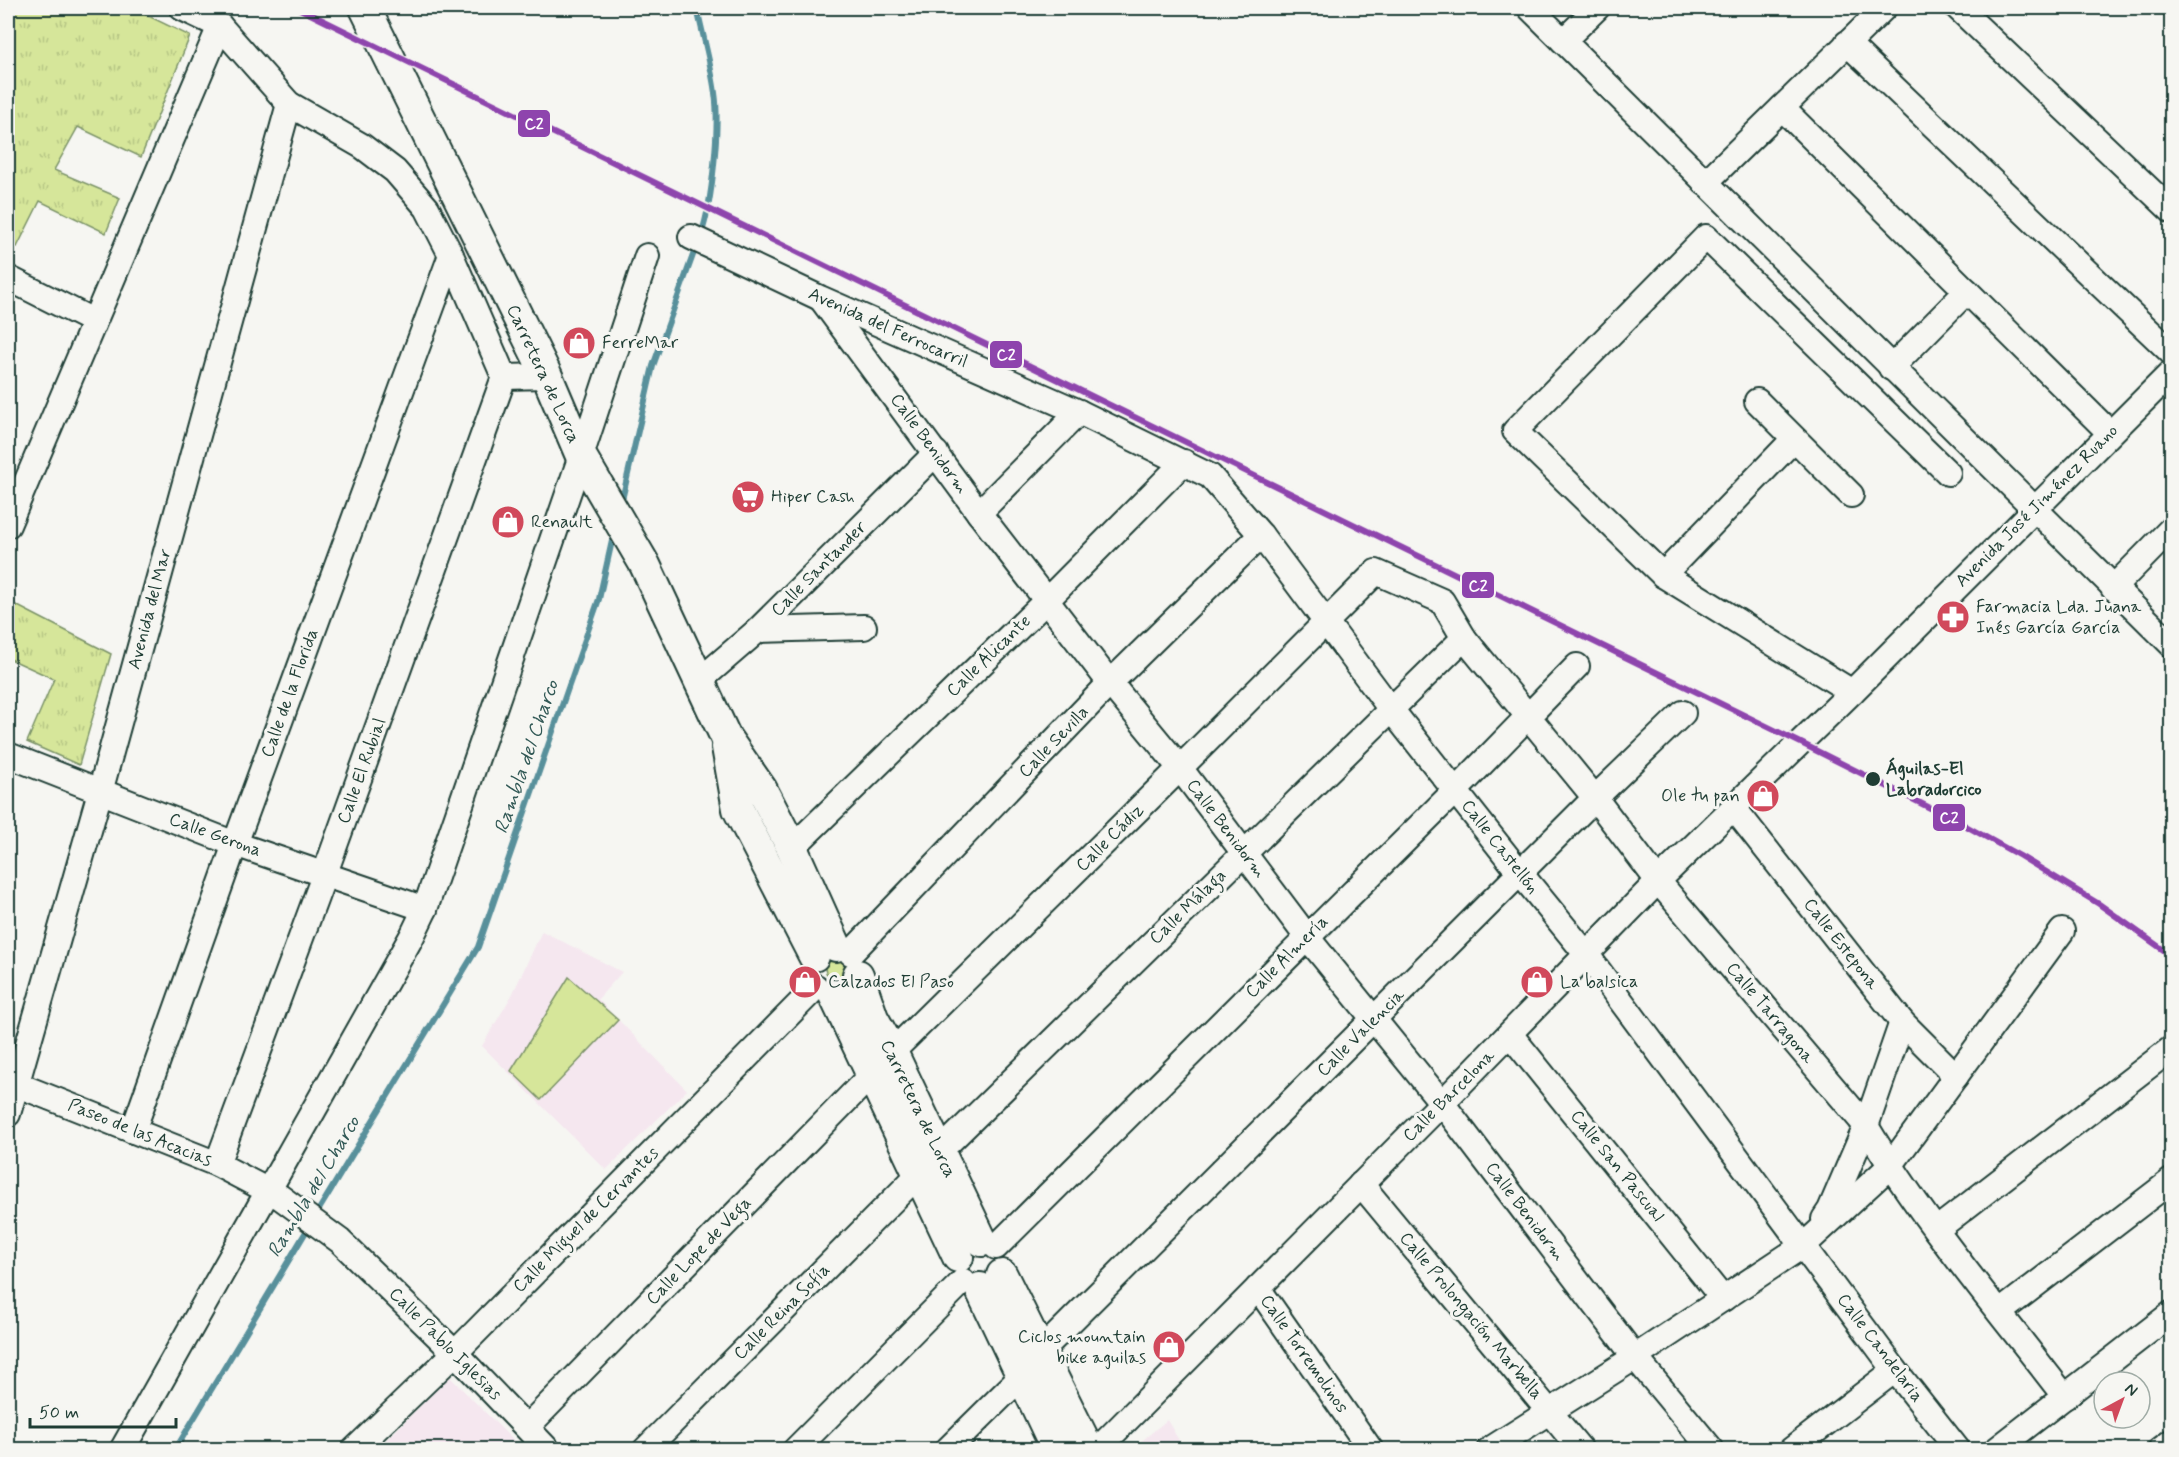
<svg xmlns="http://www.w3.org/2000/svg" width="2179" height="1457" font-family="Mynerve,sans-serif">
	<defs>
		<pattern id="grass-tufts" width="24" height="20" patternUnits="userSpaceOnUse" patternTransform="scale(1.5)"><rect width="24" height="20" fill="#d6e69a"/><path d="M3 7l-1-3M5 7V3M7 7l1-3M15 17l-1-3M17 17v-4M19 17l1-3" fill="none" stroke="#b7c685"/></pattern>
	</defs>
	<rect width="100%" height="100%" fill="#f6f6f2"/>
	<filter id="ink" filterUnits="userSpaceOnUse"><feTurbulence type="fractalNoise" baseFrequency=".0167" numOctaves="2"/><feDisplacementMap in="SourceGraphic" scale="12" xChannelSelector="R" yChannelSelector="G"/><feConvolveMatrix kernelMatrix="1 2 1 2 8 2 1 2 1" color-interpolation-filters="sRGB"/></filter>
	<g filter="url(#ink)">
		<!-- built -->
		<g fill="#f5e7ef">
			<polygon points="542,931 622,972 598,999 687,1090 606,1170 482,1046 512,995"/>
			<polygon points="450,1377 522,1449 377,1449"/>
			<polygon points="1167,1420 1184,1449 1132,1449"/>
		</g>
		<!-- grass -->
		<g fill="url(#grass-tufts)" stroke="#7a9267" stroke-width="1.5">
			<polygon points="8,8 132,8 190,36 141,157 78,127 54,170 120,198 106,233 40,201 17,247 8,243"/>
			<polygon points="8,601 111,654 79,765 27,742 54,679 8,658"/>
		</g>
		<!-- park -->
		<g fill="#d6e69a" stroke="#7a9267" stroke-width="1.5">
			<circle cx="835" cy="968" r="10"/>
			<polygon points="569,977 618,1020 541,1100 511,1071"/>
		</g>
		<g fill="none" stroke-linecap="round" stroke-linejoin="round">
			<!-- stream -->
			<g stroke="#59909b" stroke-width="6">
				<path d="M 697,8 C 703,36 711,64 715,93 C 720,126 712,204 701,235"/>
				<polyline points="621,504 653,366 697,244"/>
				<polyline points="315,1216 478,947 599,599 614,532"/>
				<polyline points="175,1450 310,1225"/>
			</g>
			<defs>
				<g id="minor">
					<polyline points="182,8 220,26 289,104 362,146 395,171 427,208 451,255 504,377"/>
					<polyline points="1530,8 2172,645"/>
					<polyline points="1958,8 2172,211"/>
					<polyline points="1563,41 1597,8"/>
					<polyline points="1847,43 2172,353"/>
					<polyline points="1782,108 2110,433"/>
					<polyline points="1705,183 1884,8"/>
					<polyline points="691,237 820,298 1079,412 1210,476 1261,535 1390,708 1520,873 1587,955 1895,1370 1958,1450"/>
					<polyline points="8,278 93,321"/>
					<polyline points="822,300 979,513 1110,683 1180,768 1307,937 1442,1103 1635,1357 1712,1450"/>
					<polyline points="1891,368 1967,291"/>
					<polyline points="504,377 547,376"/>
					<polyline points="1757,401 1851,495"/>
					<polyline points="1794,439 1663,575 1852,692"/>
					<polyline points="979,513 1079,412"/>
					<polyline points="8,525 220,26"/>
					<polyline points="1663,575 1515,431 1706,237 1948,473"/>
					<polyline points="2113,588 2172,528"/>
					<polyline points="758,630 864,627"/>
					<polyline points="699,681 758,630 936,453"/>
					<polyline points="8,755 235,844 425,909"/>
					<polyline points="1733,807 1902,1022 1956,1076"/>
					<polyline points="792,848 1047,600 1184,462"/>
					<polyline points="851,953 1110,683 1261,535"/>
					<polyline points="1510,1034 1723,1299"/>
					<path d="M 892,1052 L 1170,778 L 1376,572 L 1442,601 L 1464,638 L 1595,798 L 1658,881 L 1866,1126 C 1923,1222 1997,1308 2065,1397"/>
					<polyline points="8,1081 217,1164 280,1197 340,1241 455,1353 548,1450"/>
					<polyline points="8,1114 100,792 289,104"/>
					<polyline points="133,1131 235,844 451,255"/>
					<polyline points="939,1152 1464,638"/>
					<polyline points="217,1164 325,873 504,377"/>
					<polyline points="1361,1184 1581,1450"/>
					<polyline points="1824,1219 1830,1210 1866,1126 1902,1022"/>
					<polyline points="1936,1230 2172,1048"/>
					<polyline points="996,1247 1468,778 1577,666"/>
					<polyline points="1258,1288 1371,1450"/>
					<polyline points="2000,1312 2172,1180"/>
					<polyline points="1039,1353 1595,798 1683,713"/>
					<polyline points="527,1427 871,1075"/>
					<polyline points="122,1450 412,936 425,909 581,456 647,256"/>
					<polyline points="354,1450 455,1353 816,987"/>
					<polyline points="645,1450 919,1174"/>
					<polyline points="795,1450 963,1281"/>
					<polyline points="947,1450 1021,1377"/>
					<polyline points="1097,1450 1442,1103 1658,881 1852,692 2172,372"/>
					<polyline points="1489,1450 1626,1363 1804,1245 1890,1166 2062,931"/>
					<polyline points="1791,1450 1895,1370"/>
					<polyline points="1996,1450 2172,1313"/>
					<polyline points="2160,1450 2172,1441"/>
				</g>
				<g id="major">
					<polyline points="365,8 547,376 581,456 645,565 726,738 762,790 792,848 836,946"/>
					<polyline points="727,747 738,809 814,956"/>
					<polyline points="858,975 873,1018 892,1052 982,1241"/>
					<polyline points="834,995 958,1257"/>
					<polyline points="1002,1275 1089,1450"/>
					<polyline points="980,1288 1057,1450"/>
				</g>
			</defs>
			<!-- minor casing -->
			<use href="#minor" stroke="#1f3d34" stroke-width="28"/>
			<!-- major casing -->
			<use href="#major" stroke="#1f3d34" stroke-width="34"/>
			<!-- minor -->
			<use href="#minor" stroke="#f6f6f2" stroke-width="24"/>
			<!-- major -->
			<use href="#major" stroke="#f6f6f2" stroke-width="30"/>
			<defs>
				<polyline id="rail-1" points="298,8 1799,742 1966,826 2020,856 2099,904 2172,956"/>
			</defs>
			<!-- rail-1 casing -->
			<use href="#rail-1" stroke="#f6f6f2" stroke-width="10"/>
			<!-- rail-1 -->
			<use href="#rail-1" stroke="#8e44ad" stroke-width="6"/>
		</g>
	</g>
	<!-- icons -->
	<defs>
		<symbol id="shop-disc" viewBox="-11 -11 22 22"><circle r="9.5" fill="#d1495b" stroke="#f6f6f2"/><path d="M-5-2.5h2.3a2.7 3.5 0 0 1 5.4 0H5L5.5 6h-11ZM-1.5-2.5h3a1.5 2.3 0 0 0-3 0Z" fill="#fff"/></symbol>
		<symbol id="supermarket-disc" viewBox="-11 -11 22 22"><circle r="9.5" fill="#d1495b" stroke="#f6f6f2"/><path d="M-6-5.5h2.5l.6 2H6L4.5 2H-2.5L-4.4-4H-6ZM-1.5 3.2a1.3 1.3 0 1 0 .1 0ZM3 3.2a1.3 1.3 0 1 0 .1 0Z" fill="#fff"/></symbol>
		<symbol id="pharmacy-disc" viewBox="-11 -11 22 22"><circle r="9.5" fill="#d1495b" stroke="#f6f6f2"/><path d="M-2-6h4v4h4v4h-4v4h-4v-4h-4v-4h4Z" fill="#fff"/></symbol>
	</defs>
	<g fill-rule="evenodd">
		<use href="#shop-disc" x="560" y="324" width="38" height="38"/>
		<use href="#supermarket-disc" x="729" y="478" width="38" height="38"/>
		<use href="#shop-disc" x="489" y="503" width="38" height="38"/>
		<use href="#pharmacy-disc" x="1934" y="598" width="38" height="38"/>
		<use href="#shop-disc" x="1744" y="777" width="38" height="38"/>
		<use href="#shop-disc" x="786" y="963" width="38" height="38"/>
		<use href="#shop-disc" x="1518" y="963" width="38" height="38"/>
		<use href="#shop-disc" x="1150" y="1328" width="38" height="38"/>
	</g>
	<!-- markers -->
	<circle fill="#1f3d34" stroke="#f6f6f2" stroke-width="2" cx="1873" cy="779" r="8"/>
	<g text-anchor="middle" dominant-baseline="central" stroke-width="6" stroke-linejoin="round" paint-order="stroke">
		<!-- street labels -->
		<g font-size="18" fill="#1f3d34" stroke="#f6f6f2">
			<text transform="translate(888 328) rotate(24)">Avenida del Ferrocarril</text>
			<text transform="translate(543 374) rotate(65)">Carretera de Lorca</text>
			<text transform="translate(929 444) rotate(54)">Calle Benidorm</text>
			<text transform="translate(2037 506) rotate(-45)">Avenida José Jiménez Ruano</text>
			<text transform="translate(819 569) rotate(-45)">Calle Santander</text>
			<text transform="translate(150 609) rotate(-75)">Avenida del Mar</text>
			<text transform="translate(989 656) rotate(-44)">Calle Alicante</text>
			<text transform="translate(290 693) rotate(-70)">Calle de la Florida</text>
			<text transform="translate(1054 742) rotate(-46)">Calle Sevilla</text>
			<text transform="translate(362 771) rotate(-70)">Calle El Rubial</text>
			<text transform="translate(1226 829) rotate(53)">Calle Benidorm</text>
			<text transform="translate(215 835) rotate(20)">Calle Gerona</text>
			<text transform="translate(1110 838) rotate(-45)">Calle Cádiz</text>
			<text transform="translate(1500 847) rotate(52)">Calle Castellón</text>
			<text transform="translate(1188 907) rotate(-44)">Calle Málaga</text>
			<text transform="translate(1841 944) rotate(52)">Calle Estepona</text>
			<text transform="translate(1287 957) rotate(-45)">Calle Almería</text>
			<text transform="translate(1770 1013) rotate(50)">Calle Tarragona</text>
			<text transform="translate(1361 1033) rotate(-45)">Calle Valencia</text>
			<text transform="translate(1449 1096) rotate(-45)">Calle Barcelona</text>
			<text transform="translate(918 1109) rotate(64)">Carretera de Lorca</text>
			<text transform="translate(140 1133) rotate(22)">Paseo de las Acacias</text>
			<text transform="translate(1617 1166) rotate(51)">Calle San Pascual</text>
			<text transform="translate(1525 1212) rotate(53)">Calle Benidorm</text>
			<text transform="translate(586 1220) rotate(-45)">Calle Miguel de Cervantes</text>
			<text transform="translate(699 1251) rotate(-46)">Calle Lope de Vega</text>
			<text transform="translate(782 1312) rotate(-45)">Calle Reina Sofía</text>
			<text transform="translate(1471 1316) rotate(50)">Calle Prolongación Marbella</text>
			<text transform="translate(445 1344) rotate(45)">Calle Pablo Iglesias</text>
			<text transform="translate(1880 1348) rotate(53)">Calle Candelaria</text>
			<text transform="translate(1304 1354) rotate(55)">Calle Torremolinos</text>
		</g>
		<!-- poi labels -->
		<g font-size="18" fill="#1f3d34" stroke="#f6f6f2" text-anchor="start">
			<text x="602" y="343">FerreMar</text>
			<text x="771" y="497">Hiper Cash</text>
			<text x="531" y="522">Renault</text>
			<text x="1976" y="607">Farmacia Lda. Juana<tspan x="1976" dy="21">Inés García García</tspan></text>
			<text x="1740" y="796" text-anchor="end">Ole tu pan</text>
			<text x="828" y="982">Calzados El Paso</text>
			<text x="1560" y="982">La balsica</text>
			<text x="1146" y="1337" text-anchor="end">Ciclos mountain<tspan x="1146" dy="21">bike aguilas</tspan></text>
		</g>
		<!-- stop labels -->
		<g font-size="18" font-weight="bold" fill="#1f3d34" stroke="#f6f6f2" text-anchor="start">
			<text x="1886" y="769">Águilas-El<tspan x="1886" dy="21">Labradorcico</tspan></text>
		</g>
		<!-- water labels -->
		<g font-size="20" font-style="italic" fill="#325956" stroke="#f6f6f2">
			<text transform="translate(527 757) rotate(-71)">Rambla del Charco</text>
			<text transform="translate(314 1187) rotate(-59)">Rambla del Charco</text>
		</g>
	</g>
	<g stroke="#f6f6f2" stroke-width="2">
		<rect x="517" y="109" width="34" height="29" rx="6" fill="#8e44ad"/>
		<rect x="989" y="340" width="34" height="29" rx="6" fill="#8e44ad"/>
		<rect x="1461" y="571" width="34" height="28" rx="6" fill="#8e44ad"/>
		<rect x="1932" y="803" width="34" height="29" rx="6" fill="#8e44ad"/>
	</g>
	<g font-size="16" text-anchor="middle" font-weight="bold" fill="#fff">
		<text x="534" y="129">C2</text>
		<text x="1006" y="360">C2</text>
		<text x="1478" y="591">C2</text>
		<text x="1949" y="823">C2</text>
	</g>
	<!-- margin -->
	<rect width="2179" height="1457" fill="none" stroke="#f6f6f2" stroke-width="30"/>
	<rect x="15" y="15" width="2149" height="1427" fill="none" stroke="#1f3d34" stroke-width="2" filter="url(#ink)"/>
	<!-- north arrow -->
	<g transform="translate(2122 1400) rotate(41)"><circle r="28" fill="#f6f6f2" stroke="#a0aca6" stroke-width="1.5"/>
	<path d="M0-4.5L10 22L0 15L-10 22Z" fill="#d1495b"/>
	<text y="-9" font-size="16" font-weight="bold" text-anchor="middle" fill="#1f3d34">N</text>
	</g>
	<!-- scale -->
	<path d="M30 1418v9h146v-9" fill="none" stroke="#1f3d34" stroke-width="3"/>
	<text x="39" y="1418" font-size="18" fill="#1f3d34" stroke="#f6f6f2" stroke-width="4.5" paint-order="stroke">50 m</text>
</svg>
